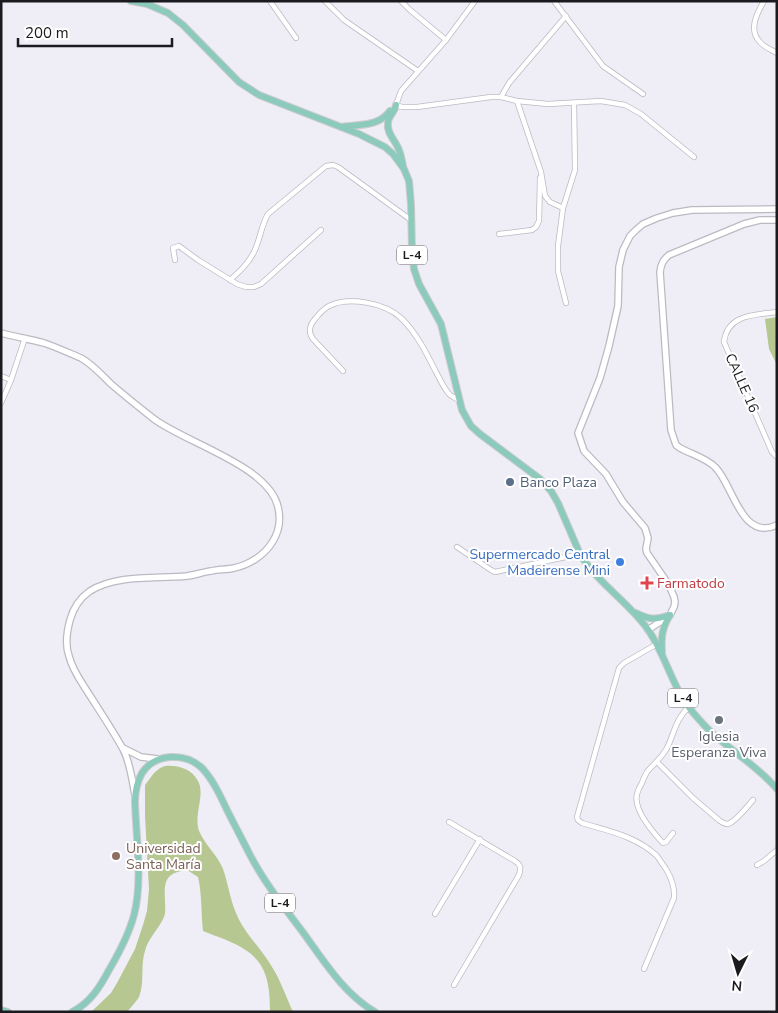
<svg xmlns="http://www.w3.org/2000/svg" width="778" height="1013" font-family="'Nunito Sans',sans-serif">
	<rect width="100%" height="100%" fill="#efeef7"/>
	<!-- green -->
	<g fill="#b6c791">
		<polygon points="777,317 777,365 769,349 765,319"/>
		<path d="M 165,766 C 178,765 192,769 198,781 C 206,795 192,817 200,833 C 206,846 218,856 223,869 C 228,883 230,899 236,913 C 244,933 261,948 272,967 C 281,981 286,997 293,1012 L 270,1012 C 270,994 269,974 257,960 C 245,945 220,938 203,931 C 201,914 202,893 198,877 L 187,870 C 165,873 164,881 165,902 C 165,907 166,912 164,917 C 159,929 148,938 145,951 C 140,966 145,982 139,997 C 136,1002 131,1007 127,1012 L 91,1012 L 111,993 L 117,983 L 135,949 L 143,925 L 147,911 L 149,889 L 145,816 L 145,785 L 154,773 L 160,768 Z"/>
	</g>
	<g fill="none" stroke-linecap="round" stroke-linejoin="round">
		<defs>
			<g id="street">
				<polyline points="270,1 296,38"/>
				<polyline points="325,1 344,20 418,71"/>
				<polyline points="401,1 410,10 446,40"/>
				<polyline points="475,1 446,40 401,91 396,105 402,107 417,107 491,97 501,97 517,101 548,104 601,101 625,105 641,114 694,157"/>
				<polyline points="554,1 603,66 643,94"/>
				<path d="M 764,1 C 757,13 748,30 760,42 C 764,47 772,50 777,53"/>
				<polyline points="501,97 509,83 566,16"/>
				<polyline points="517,101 541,172 545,196 550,202 563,208"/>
				<polyline points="499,234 532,230 536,227 539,221 540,178"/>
				<polyline points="175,260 173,248 179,246 198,260 237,284 246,287 254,287 261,284 321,230"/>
				<path d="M 230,280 C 239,272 248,264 254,252 C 260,240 261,226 268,214 L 326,166 L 333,165 L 338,167 L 411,220"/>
				<polyline points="566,303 558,271 558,246 563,208 575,170 574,103"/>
				<path d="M 777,312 C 755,315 727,314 724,342 L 772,452 L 777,457"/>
				<path d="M 343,371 L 313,339 C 308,332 309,326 315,319 C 319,314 323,309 329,306 C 349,296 385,303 401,318 C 416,332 427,354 436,372 C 440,379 444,389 450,395 C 453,397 457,399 460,401"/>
				<polyline points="1,376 11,380"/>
				<polyline points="1,403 11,380 25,338"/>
				<polyline points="457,547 491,570 495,572 580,554"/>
				<path d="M 657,762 L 693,798 L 720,821 C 723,823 725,824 728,824 C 735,822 748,806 753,800"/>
				<path d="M 449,822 L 515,861 C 521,865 521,868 519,875 L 454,985"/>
				<path d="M 673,833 L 666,842 L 663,843 L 661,841 C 651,830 633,809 637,794 C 638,790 640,786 642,783 C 643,779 645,776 647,772 C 653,764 662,758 667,748 C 674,734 676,718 689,707"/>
				<polyline points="757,865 764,861 777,850"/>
				<polyline points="435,914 480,839"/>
				<path d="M 644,969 L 674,898 C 675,887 672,879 666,869 C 663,865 660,860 657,856 C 636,836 608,831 582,823 L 578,820 L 577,817 L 619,668 L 624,663 L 657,644"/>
			</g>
			<g id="secondary">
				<path d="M 777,220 L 760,220 L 744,224 L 669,255 C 663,260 661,264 660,272 L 671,430 L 676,445 L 680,448 C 691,454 706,458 715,467 C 733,484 741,542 777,525"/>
				<path d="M 1,333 C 15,337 30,339 44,343 C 56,347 69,353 81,358 C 92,364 102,375 111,384 C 125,396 140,408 154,419 C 186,443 269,466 278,507 C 281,519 279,531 273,541 C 265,555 249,565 234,568 C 226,570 218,569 211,571 C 203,572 195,575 187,576 C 156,579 117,574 90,591 C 80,598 73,609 70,620 C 67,631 65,645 69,656 C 72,669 80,680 87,691 C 99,710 112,729 123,749 C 130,762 132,779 135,795"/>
				<polyline points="648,630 670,615 674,607 675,602 674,597 669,585 647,553 646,549 648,538 645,528 623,502 606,474 584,451 578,433 600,378 609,346 618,306 619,267 623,250 630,236 636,230 643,224 657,218 673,213 692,210 777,209"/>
				<polyline points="123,748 141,757 158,759"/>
			</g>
			<g id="primary">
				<path d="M 131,1 L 147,4 L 168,13 L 183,25 L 239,82 L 259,95 L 359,134 L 385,147 L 393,154 L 404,169 L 409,181 L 411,204 L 412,250 L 414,269 L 419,284 L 441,324 L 462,410 L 471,426 L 480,434 L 540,479 L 551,491 L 558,503 L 580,554 C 598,584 629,602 649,631 C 663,652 670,677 683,699 C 689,709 697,717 705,726 C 727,749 756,764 777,789"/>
				<path d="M 396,105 C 395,112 388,116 388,123 C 386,133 396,141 399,150 C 401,155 402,161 403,166"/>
				<path d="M 342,127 C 360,124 378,127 390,111"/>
				<path d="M 636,613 C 650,620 655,620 670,615"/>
				<path d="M 662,652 C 661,637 662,628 670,615"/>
				<polyline points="1,1010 8,1012"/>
				<path d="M 72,1012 C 90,1003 100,987 109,970 C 119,953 129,934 134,915 C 143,881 136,838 135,802 C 135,793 137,782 142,773 C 155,753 185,752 202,768 C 213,780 220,795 227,810 C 234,824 242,839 249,853 C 264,882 283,906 302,931 C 324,961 343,993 375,1012"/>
			</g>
		</defs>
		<!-- street casing -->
		<use href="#street" stroke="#bbbac2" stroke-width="6"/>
		<!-- secondary casing -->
		<use href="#secondary" stroke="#bbbac2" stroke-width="8"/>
		<!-- primary casing -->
		<use href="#primary" stroke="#cdcdce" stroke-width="8"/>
		<!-- street -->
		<use href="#street" stroke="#fff" stroke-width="4.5"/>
		<!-- secondary -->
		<use href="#secondary" stroke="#fff" stroke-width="5.5"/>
		<!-- primary -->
		<use href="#primary" stroke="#8ccabc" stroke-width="6"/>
	</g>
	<!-- markers -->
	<circle fill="#5c6f8a" stroke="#fff" stroke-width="2" cx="510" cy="482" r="5"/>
	<circle fill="#3f7fe0" stroke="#fff" stroke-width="2" cx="620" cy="562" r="5"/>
	<path fill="#e0444e" stroke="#fff" stroke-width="2" d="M644.5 575.5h5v5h5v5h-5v5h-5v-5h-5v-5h5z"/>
	<circle fill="#6b7280" stroke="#fff" stroke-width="2" cx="719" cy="720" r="5"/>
	<circle fill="#8d6e63" stroke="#fff" stroke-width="2" cx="116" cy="856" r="5"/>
	<g text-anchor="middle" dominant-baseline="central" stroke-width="4" stroke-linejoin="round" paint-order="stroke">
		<!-- shield labels -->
		<g fill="#fff" stroke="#5f5f62" stroke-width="1">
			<rect x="397" y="245.5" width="30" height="19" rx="4"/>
			<rect x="668" y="688.5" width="30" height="19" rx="4"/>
			<rect x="265" y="893.5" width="30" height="19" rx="4"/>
		</g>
		<g font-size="12" font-weight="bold" fill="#1b1a1e">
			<text x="412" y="255">L-4</text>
			<text x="683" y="698">L-4</text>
			<text x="280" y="903">L-4</text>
		</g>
		<!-- street labels -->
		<g font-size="14" fill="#1b1a1e" stroke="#fff">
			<text transform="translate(742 383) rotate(66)">CALLE 16</text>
		</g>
		<!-- service labels -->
		<g font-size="14" fill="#4e5e75" stroke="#fff" text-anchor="start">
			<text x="520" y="482">Banco Plaza</text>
		</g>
		<!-- shop labels -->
		<g font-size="14" fill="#366cbe" stroke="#fff" text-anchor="end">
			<text x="610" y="554">Supermercado Central<tspan x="610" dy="16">Madeirense Mini</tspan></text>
		</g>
		<!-- health labels -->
		<g font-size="14" fill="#be3a42" stroke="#fff" text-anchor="start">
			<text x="657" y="583">Farmatodo</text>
		</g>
		<!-- worship labels -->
		<g font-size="14" fill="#5b616d" stroke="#fff">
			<text x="719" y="736">Iglesia<tspan x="719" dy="16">Esperanza Viva</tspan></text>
		</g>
		<!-- education labels -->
		<g font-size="14" fill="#785e54" stroke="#fff" text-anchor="start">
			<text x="126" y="848">Universidad<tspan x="126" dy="16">Santa María</tspan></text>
		</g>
	</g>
	<!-- border -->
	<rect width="778" height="1013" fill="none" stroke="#1b1a1e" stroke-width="5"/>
	<!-- north arrow -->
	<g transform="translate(738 973) rotate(185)" stroke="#ffffff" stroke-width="4" paint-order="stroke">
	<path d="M0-4L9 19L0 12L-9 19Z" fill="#1b1a1e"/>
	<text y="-8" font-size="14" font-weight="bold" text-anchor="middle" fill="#1b1a1e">N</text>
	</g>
	<!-- scale -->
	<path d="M18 38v8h154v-8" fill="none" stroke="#1b1a1e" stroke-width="2.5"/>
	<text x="25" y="38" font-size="15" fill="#1b1a1e" stroke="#ffffff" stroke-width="4" paint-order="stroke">200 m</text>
</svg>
